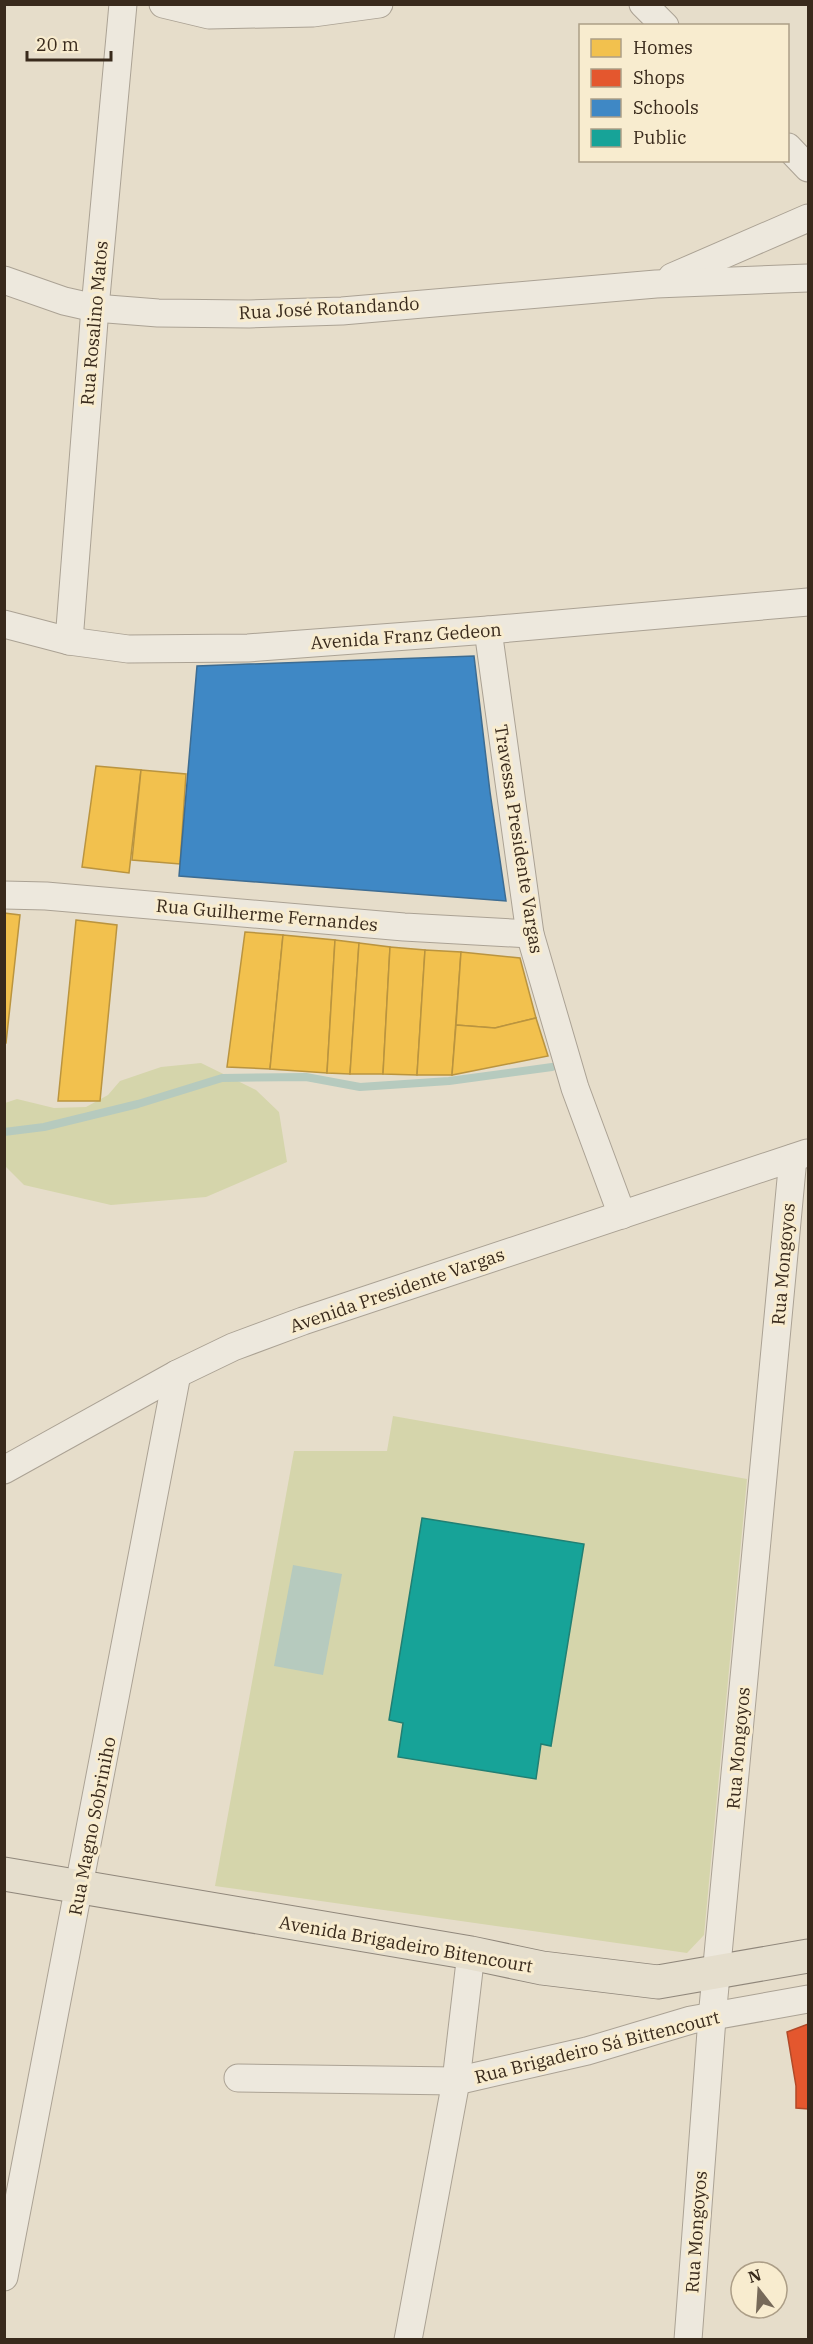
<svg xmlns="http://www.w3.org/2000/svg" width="813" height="2344" font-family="'IBM Plex Serif',serif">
	<rect width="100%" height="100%" fill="#e6ddca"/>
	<!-- green -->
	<g fill="#d5d5ab">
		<polygon points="201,1063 256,1090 279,1112 287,1162 206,1197 111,1205 24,1185 5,1166 5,1103 17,1099 54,1108 86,1107 108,1095 120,1081 161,1067"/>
		<polygon points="393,1416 747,1479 704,1935 687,1953 215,1886 294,1451 387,1451"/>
	</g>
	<!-- water -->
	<polygon fill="#b6cabe" points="293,1565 342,1574 323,1675 274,1666"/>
	<!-- homes -->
	<g fill="#f2c14e" stroke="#ba943f" stroke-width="1.5">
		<polygon points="96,766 141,770 129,873 82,867"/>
		<polygon points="141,770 186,774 180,864 132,860"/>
		<polygon points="4,913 20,915 6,1043 4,1043"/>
		<polygon points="76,920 117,925 100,1101 58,1101"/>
		<polygon points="245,932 283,935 270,1069 227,1067"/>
		<polygon points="283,935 335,940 327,1073 270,1069"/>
		<polygon points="335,940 359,943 350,1074 327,1073"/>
		<polygon points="359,943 390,947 383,1074 350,1074"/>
		<polygon points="390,947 425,950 417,1075 383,1074"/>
		<polygon points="425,950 461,952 452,1075 417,1075"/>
		<polygon points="461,952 520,958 536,1018 495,1028 456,1025"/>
		<polygon points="536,1018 548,1056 452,1075 456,1025 495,1028"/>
	</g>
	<!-- shops -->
	<polygon fill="#e4572e" stroke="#b14a29" stroke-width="1.5" points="808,2024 808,2109 796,2108 796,2086 787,2032"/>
	<!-- schools -->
	<polygon fill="#3f88c5" stroke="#3d6c92" stroke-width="1.5" points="474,656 490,792 506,901 179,876 197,666"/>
	<!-- public -->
	<polygon fill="#17a398" stroke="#217f73" stroke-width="1.5" points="422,1518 584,1544 551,1746 541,1744 536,1779 398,1757 403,1723 389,1720"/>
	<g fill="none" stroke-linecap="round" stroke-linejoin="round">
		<!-- stream -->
		<polyline stroke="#b6cabe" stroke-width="8" points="4,1132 44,1127 138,1104 222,1078 306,1077 360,1087 449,1081 552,1067"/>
		<defs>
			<g id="minor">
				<polyline points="163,4 209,15 313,13 379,4"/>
				<polyline points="643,4 665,26"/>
				<polyline points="788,147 808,168"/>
				<polyline points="672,277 808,218"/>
				<polyline points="4,280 64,301 95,308 158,313 249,314 342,311 656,284 808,278"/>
				<polyline points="4,624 69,641 128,649 248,648 488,630 808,602"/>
				<polyline points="488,630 530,934 575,1088 622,1215"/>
				<polyline points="69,641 95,308 123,4"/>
				<polyline points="4,895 46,896 404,927 530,934"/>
				<polyline points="4,1470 177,1374 233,1347 303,1321 807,1153"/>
				<polyline points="238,2078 456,2081 587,2051 691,2020 808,1999"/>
				<polyline points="4,2277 177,1374"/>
				<polyline points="408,2340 456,2081 471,1953"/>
				<polyline points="688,2340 712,2018 793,1158"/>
			</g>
			<polyline id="major" points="4,1874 471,1953 542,1968 658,1982 808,1956"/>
		</defs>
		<!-- minor casing -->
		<use href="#minor" stroke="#aba294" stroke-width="29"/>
		<!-- major casing -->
		<use href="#major" stroke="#90877b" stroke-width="35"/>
		<!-- minor -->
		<use href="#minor" stroke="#ede8dd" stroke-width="27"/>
		<!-- major -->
		<use href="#major" stroke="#e5decd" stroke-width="33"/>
	</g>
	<g text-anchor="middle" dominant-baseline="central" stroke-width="6" stroke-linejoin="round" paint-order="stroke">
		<!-- street labels -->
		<g font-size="18" fill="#392a1c" stroke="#f8eccf">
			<text transform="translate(329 308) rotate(-3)">Rua José Rotandando</text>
			<text transform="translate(94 323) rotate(-85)">Rua Rosalino Matos</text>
			<text transform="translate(406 636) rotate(-4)">Avenida Franz Gedeon</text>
			<text transform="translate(519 839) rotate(81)">Travessa Presidente Vargas</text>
			<text transform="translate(267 915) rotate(5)">Rua Guilherme Fernandes</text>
			<text transform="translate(783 1264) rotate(-85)">Rua Mongoyos</text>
			<text transform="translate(397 1290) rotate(-19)">Avenida Presidente Vargas</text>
			<text transform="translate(738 1748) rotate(-85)">Rua Mongoyos</text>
			<text transform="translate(92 1826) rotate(-79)">Rua Magno Sobriniho</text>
			<text transform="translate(406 1944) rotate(10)">Avenida Brigadeiro Bitencourt</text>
			<text transform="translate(597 2047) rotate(-14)">Rua Brigadeiro Sá Bittencourt</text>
			<text transform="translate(696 2232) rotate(-86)">Rua Mongoyos</text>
		</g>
	</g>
	<!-- border -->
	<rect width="813" height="2344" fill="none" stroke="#392a1c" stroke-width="12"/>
	<!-- legend -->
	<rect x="579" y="24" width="210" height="138" fill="#f8eccf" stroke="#ac9e87" stroke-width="1.5"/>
	<rect x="591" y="39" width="30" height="18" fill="#f2c14e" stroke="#ac9e87" stroke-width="1.5"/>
	<text x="633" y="54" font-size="18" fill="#392a1c">Homes</text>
	<rect x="591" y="69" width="30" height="18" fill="#e4572e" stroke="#ac9e87" stroke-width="1.5"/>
	<text x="633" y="84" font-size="18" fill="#392a1c">Shops</text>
	<rect x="591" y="99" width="30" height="18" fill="#3f88c5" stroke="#ac9e87" stroke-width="1.5"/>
	<text x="633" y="114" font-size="18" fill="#392a1c">Schools</text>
	<rect x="591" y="129" width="30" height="18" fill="#17a398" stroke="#ac9e87" stroke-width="1.5"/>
	<text x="633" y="144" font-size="18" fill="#392a1c">Public</text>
	<!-- north arrow -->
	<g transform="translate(759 2290) rotate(343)"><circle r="28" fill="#f8eccf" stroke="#ac9e87" stroke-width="1.5"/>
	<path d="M0-4.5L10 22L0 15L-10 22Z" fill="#766959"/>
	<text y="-9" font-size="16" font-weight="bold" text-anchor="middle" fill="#392a1c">N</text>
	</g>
	<!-- scale -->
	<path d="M27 51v9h84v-9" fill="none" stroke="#392a1c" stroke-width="3"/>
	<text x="36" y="51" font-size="18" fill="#392a1c" stroke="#f8eccf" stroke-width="4.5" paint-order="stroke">20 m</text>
</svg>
